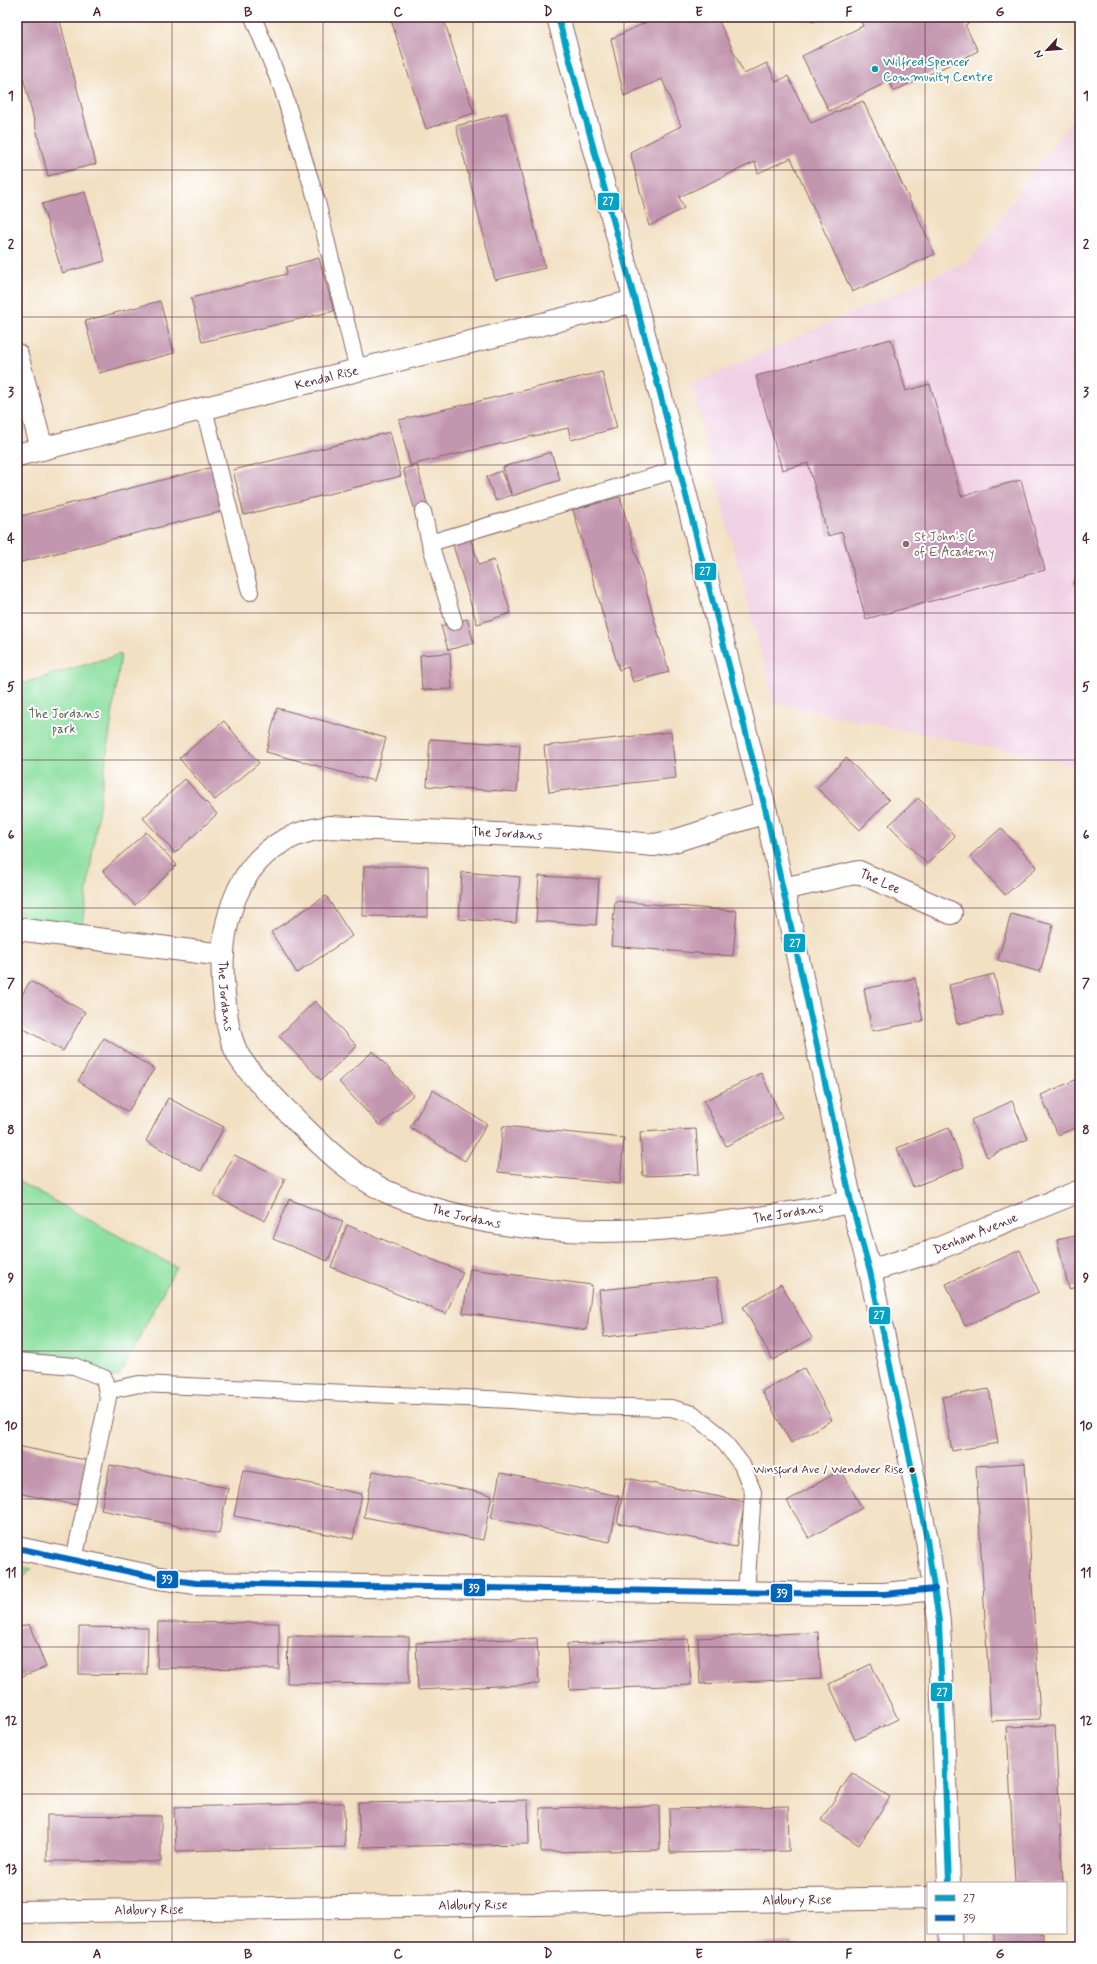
<svg xmlns="http://www.w3.org/2000/svg" width="1097" height="1964" font-family="Mynerve,sans-serif">
	<rect width="100%" height="100%" fill="#fff"/>
	<filter id="ink" filterUnits="userSpaceOnUse"><feTurbulence type="fractalNoise" baseFrequency=".025" numOctaves="2"/><feDisplacementMap in="SourceGraphic" scale="8" xChannelSelector="R" yChannelSelector="G"/><feConvolveMatrix kernelMatrix="1 2 1 2 8 2 1 2 1" color-interpolation-filters="sRGB"/></filter>
	<filter id="wash" filterUnits="userSpaceOnUse"><feTurbulence type="fractalNoise" baseFrequency=".012" numOctaves="4" result="noise"/><feDisplacementMap in="SourceGraphic" scale="16" xChannelSelector="R" yChannelSelector="G"/><feGaussianBlur stdDeviation="0.9" result="paint"/><feColorMatrix in="noise" values="0 0 0 0 0 0 0 0 0 0 0 0 0 0 0 0 0 1.4 0 .05"/><feComposite in="paint" operator="in"/></filter>
	<g filter="url(#wash)">
		<rect width="100%" height="100%" fill="#f2e0c3"/>
		<!-- built -->
		<polygon fill="#f0d0e4" points="1080,109 1080,757 1074,765 774,703 691,385 970,260"/>
		<!-- green -->
		<g fill="#8de0a1" stroke="#6c8066">
			<polygon points="121,654 82,925 17,918 17,685"/>
			<polygon points="17,1181 176,1267 119,1376 104,1378 17,1361"/>
			<polygon points="17,1566 32,1569 17,1582"/>
		</g>
		<g id="blocks">
			<!-- building -->
			<g fill="#c396af">
				<polygon points="17,17 59,17 96,164 48,176 17,53"/>
				<polygon points="390,17 443,17 474,113 426,129"/>
				<polygon points="657,17 717,17 744,74 767,63 776,82 788,76 811,123 863,101 935,254 852,292 791,158 758,173 755,162 679,197 684,208 649,226 630,152 681,126 662,79 624,96 611,39"/>
				<polygon points="810,17 823,17 813,22"/>
				<polygon points="859,17 980,17 965,25 978,51 894,91 889,81 829,111 802,56 863,26"/>
				<polygon points="506,113 545,268 495,280 456,126"/>
				<polygon points="85,192 105,261 62,273 42,204"/>
				<polygon points="319,258 334,311 202,342 191,298 287,274 286,267"/>
				<polygon points="160,301 174,353 99,373 85,321"/>
				<polygon points="891,339 906,391 930,384 961,496 1021,480 1045,570 866,619 842,532 828,536 808,463 782,470 756,376"/>
				<polygon points="602,372 617,428 571,440 568,428 410,465 399,420"/>
				<polygon points="390,432 401,476 244,515 233,470"/>
				<polygon points="551,452 560,480 512,496 503,467"/>
				<polygon points="417,465 429,511 416,514 403,469"/>
				<polygon points="213,467 224,511 17,563 17,517"/>
				<polygon points="501,471 511,495 496,501 486,477"/>
				<polygon points="620,497 669,672 633,682 628,667 619,670 573,510"/>
				<polygon points="470,537 479,565 494,560 511,613 477,624 452,542"/>
				<polygon points="1080,573 1080,588 1073,583"/>
				<polygon points="467,619 474,643 448,650 441,626"/>
				<polygon points="450,653 452,689 422,690 420,655"/>
				<polygon points="277,708 386,738 374,781 266,752"/>
				<polygon points="224,721 259,763 215,800 179,758"/>
				<polygon points="671,732 676,778 549,792 544,746"/>
				<polygon points="430,739 520,745 517,792 427,786"/>
				<polygon points="846,758 889,800 860,830 817,788"/>
				<polygon points="185,779 217,814 175,853 143,818"/>
				<polygon points="918,798 955,836 927,864 889,825"/>
				<polygon points="1001,828 1037,867 1005,895 970,856"/>
				<polygon points="146,832 177,865 135,905 103,871"/>
				<polygon points="364,866 428,866 428,917 363,916"/>
				<polygon points="462,872 520,877 516,923 459,919"/>
				<polygon points="539,876 599,879 596,925 536,921"/>
				<polygon points="326,896 352,936 297,973 271,932"/>
				<polygon points="615,901 737,911 733,956 611,946"/>
				<polygon points="1011,914 1053,925 1040,972 998,960"/>
				<polygon points="994,974 1003,1014 957,1024 949,985"/>
				<polygon points="915,978 923,1021 872,1031 864,989"/>
				<polygon points="30,981 85,1012 63,1051 17,1025 17,1004"/>
				<polygon points="315,1001 357,1046 321,1080 279,1036"/>
				<polygon points="104,1038 154,1069 128,1112 78,1081"/>
				<polygon points="373,1051 413,1095 380,1126 339,1082"/>
				<polygon points="761,1073 782,1118 726,1146 704,1101"/>
				<polygon points="1080,1078 1080,1126 1058,1135 1041,1095"/>
				<polygon points="433,1090 487,1124 465,1161 410,1127"/>
				<polygon points="168,1098 224,1127 201,1171 146,1141"/>
				<polygon points="1012,1101 1028,1139 987,1157 971,1120"/>
				<polygon points="503,1126 624,1138 620,1184 498,1172"/>
				<polygon points="949,1128 964,1167 913,1187 897,1148"/>
				<polygon points="696,1129 699,1174 643,1176 640,1132"/>
				<polygon points="234,1155 285,1179 265,1221 214,1196"/>
				<polygon points="289,1199 343,1221 328,1261 273,1239"/>
				<polygon points="347,1225 463,1272 446,1314 331,1267"/>
				<polygon points="1080,1235 1080,1286 1069,1289 1057,1240"/>
				<polygon points="1020,1250 1039,1292 965,1326 946,1284"/>
				<polygon points="470,1269 592,1285 587,1330 463,1313"/>
				<polygon points="717,1278 723,1324 604,1337 599,1290"/>
				<polygon points="781,1284 812,1338 773,1360 743,1307"/>
				<polygon points="804,1368 832,1420 791,1443 762,1391"/>
				<polygon points="989,1389 998,1443 952,1451 942,1397"/>
				<polygon points="17,1446 90,1461 81,1506 17,1493"/>
				<polygon points="1025,1463 1040,1719 991,1721 976,1466"/>
				<polygon points="110,1465 228,1488 219,1534 101,1510"/>
				<polygon points="243,1470 362,1494 353,1539 234,1516"/>
				<polygon points="841,1470 862,1508 809,1538 787,1501"/>
				<polygon points="373,1471 492,1495 483,1540 364,1517"/>
				<polygon points="500,1473 619,1496 610,1542 491,1518"/>
				<polygon points="626,1478 745,1502 736,1547 617,1523"/>
				<polygon points="158,1622 279,1623 279,1669 157,1668"/>
				<polygon points="29,1624 46,1667 17,1678 17,1628"/>
				<polygon points="79,1627 148,1628 147,1675 79,1674"/>
				<polygon points="818,1632 821,1678 700,1684 698,1638"/>
				<polygon points="288,1636 409,1637 409,1684 287,1683"/>
				<polygon points="537,1638 539,1684 418,1690 416,1643"/>
				<polygon points="688,1639 691,1685 570,1690 567,1644"/>
				<polygon points="871,1664 898,1719 855,1740 829,1684"/>
				<polygon points="1055,1725 1063,1883 1015,1883 1007,1727"/>
				<polygon points="852,1773 890,1797 859,1845 821,1820"/>
				<polygon points="528,1800 529,1844 360,1847 358,1803"/>
				<polygon points="344,1803 345,1847 176,1851 174,1807"/>
				<polygon points="659,1806 660,1850 541,1852 540,1808"/>
				<polygon points="788,1806 789,1851 670,1853 669,1809"/>
				<polygon points="47,1815 161,1816 161,1862 47,1861"/>
				<rect x="994" y="1933" width="49" height="14"/>
				<polygon points="793,1942 793,1947 724,1947 724,1945"/>
			</g>
		</g>
	</g>
	<g filter="url(#ink)">
		<use href="#blocks" fill-opacity="0" stroke="#856360" stroke-width="1"/>
		<g fill="none" stroke-linecap="round" stroke-linejoin="round">
			<defs>
				<g id="service">
					<polyline points="253,17 282,88 317,202 358,371"/>
					<polyline points="204,409 250,592"/>
					<polyline points="423,512 430,543 454,622"/>
					<polyline points="430,543 679,469"/>
					<polyline points="17,1361 74,1366 104,1378 108,1398 74,1560"/>
					<polyline points="107,1391 139,1384 511,1400 580,1406 671,1408 693,1414 718,1434 742,1465 753,1492 746,1593"/>
				</g>
				<g id="minor">
					<polyline points="558,17 660,393 766,812 851,1202 870,1271 927,1540 939,1621 949,1883"/>
					<polyline points="17,355 42,449"/>
					<path id="s1" d="M 17,455 L 635,301"/>
					<path id="s2" d="M 766,812 L 674,841 L 654,845 L 565,837 L 329,827 C 321,829 313,829 305,832 C 235,853 217,929 224,994 C 226,1014 228,1036 238,1055 C 249,1074 267,1090 282,1106 C 317,1141 352,1179 399,1197 C 543,1252 704,1230 851,1202"/>
					<path id="s3" d="M 783,889 L 859,872 L 951,913"/>
					<polyline points="17,929 223,955"/>
					<path id="s4" d="M 870,1271 L 930,1252 L 1080,1191"/>
					<polyline points="17,1548 159,1578 196,1583 845,1594 884,1594 935,1589"/>
					<path id="s5" d="M 17,1912 L 928,1898"/>
					<polyline points="950,1933 951,1947"/>
				</g>
			</defs>
			<!-- service casing -->
			<use href="#service" stroke="#856360" stroke-width="18"/>
			<!-- minor casing -->
			<use href="#minor" stroke="#856360" stroke-width="24"/>
			<!-- service -->
			<use href="#service" stroke="#fff" stroke-width="16"/>
			<!-- minor -->
			<use href="#minor" stroke="#fff" stroke-width="22"/>
			<defs>
				<polyline id="bus-1" points="558,17 660,393 766,812 851,1202 870,1271 927,1540 939,1621 949,1883"/>
				<polyline id="bus-2" points="17,1548 159,1578 196,1583 845,1594 884,1594 935,1589"/>
			</defs>
			<!-- bus-1 casing -->
			<use href="#bus-1" stroke="#fff" stroke-width="9"/>
			<!-- bus-2 casing -->
			<use href="#bus-2" stroke="#fff" stroke-width="9"/>
			<!-- bus-1 -->
			<use href="#bus-1" stroke="#04a2c6" stroke-width="6"/>
			<!-- bus-2 -->
			<use href="#bus-2" stroke="#0065bd" stroke-width="6"/>
		</g>
	</g>
	<!-- grid -->
	<path fill="none" stroke="#4a1f2b" stroke-width="1" stroke-opacity="0.55" d="M 172,17 L 172,1947M 323,17 L 323,1947M 473,17 L 473,1947M 624,17 L 624,1947M 774,17 L 774,1947M 925,17 L 925,1947M 17,170 L 1080,170M 17,317 L 1080,317M 17,465 L 1080,465M 17,613 L 1080,613M 17,760 L 1080,760M 17,908 L 1080,908M 17,1056 L 1080,1056M 17,1204 L 1080,1204M 17,1351 L 1080,1351M 17,1499 L 1080,1499M 17,1647 L 1080,1647M 17,1794 L 1080,1794"/>
	<!-- markers -->
	<circle fill="#0f9aa8" stroke="#fff" stroke-width="1.5" cx="875" cy="69" r="4"/>
	<circle fill="#8d6e63" stroke="#fff" stroke-width="1.5" cx="906" cy="544" r="4"/>
	<circle fill="#4a1f2b" stroke="#fff" stroke-width="1.5" cx="912" cy="1470" r="3.5"/>
	<g text-anchor="middle" dominant-baseline="central" stroke-width="4" stroke-linejoin="round" paint-order="stroke">
		<!-- bus labels -->
		<g font-size="12" fill="#4a1f2b" stroke="#fff" text-anchor="end">
			<text x="904" y="1470">Winsford Ave / Wendover Rise</text>
		</g>
		<!-- culture labels -->
		<g font-size="13" fill="#0d838f" stroke="#fff" text-anchor="start">
			<text x="883" y="62">Wilfred Spencer<tspan x="883" dy="15">Community Centre</tspan></text>
		</g>
		<!-- street labels -->
		<g font-size="13" fill="#4a1f2b" stroke="#fff">
			<text stroke="none"><textPath href="#s1" startOffset="319">Kendal Rise</textPath></text>
			<text transform="translate(507 834) rotate(3)">The Jordans</text>
			<text stroke="none"><textPath href="#s3" startOffset="101">The Lee</textPath></text>
			<text stroke="none"><textPath href="#s2" startOffset="666">The Jordans</textPath></text>
			<text stroke="none"><textPath href="#s2" startOffset="1338">The Jordans</textPath></text>
			<text stroke="none"><textPath href="#s2" startOffset="1014">The Jordans</textPath></text>
			<text stroke="none"><textPath href="#s4" startOffset="112">Denham Avenue</textPath></text>
			<text stroke="none"><textPath href="#s5" startOffset="780">Aldbury Rise</textPath></text>
			<text stroke="none"><textPath href="#s5" startOffset="456">Aldbury Rise</textPath></text>
			<text stroke="none"><textPath href="#s5" startOffset="132">Aldbury Rise</textPath></text>
		</g>
		<!-- education labels -->
		<g font-size="13" fill="#785e54" stroke="#fff" text-anchor="start">
			<text x="914" y="537">St John's C<tspan x="914" dy="15">of E Academy</tspan></text>
		</g>
		<!-- park labels -->
		<g font-size="13" fill="#5e594e" stroke="#fff">
			<text x="64" y="714">The Jordans<tspan x="64" dy="15">park</tspan></text>
		</g>
	</g>
	<g stroke="#fff" stroke-width="1.5">
		<rect x="597" y="192" width="23" height="19" rx="4" fill="#04a2c6"/>
		<rect x="694" y="562" width="23" height="19" rx="4" fill="#04a2c6"/>
		<rect x="783" y="933" width="23" height="20" rx="4" fill="#04a2c6"/>
		<rect x="868" y="1306" width="23" height="19" rx="4" fill="#04a2c6"/>
		<rect x="156" y="1570" width="23" height="19" rx="4" fill="#0065bd"/>
		<rect x="463" y="1578" width="23" height="19" rx="4" fill="#0065bd"/>
		<rect x="770" y="1583" width="23" height="20" rx="4" fill="#0065bd"/>
		<rect x="930" y="1682" width="23" height="20" rx="4" fill="#04a2c6"/>
	</g>
	<g font-size="11" text-anchor="middle" font-weight="bold" fill="#fff">
		<text x="608" y="205">27</text>
		<text x="705" y="575">27</text>
		<text x="795" y="947">27</text>
		<text x="879" y="1319">27</text>
		<text x="167" y="1583">39</text>
		<text x="474" y="1592">39</text>
		<text x="782" y="1597">39</text>
		<text x="942" y="1696">27</text>
	</g>
	<!-- margin -->
	<rect width="1097" height="1964" fill="none" stroke="#fff" stroke-width="44"/>
	<!-- legend -->
	<rect x="927" y="1882" width="140" height="52" fill="#ffffff" stroke="#b7a5aa"/>
	<rect x="935" y="1895" width="20" height="6" fill="#04a2c6" stroke="#b7a5aa"/>
	<text x="963" y="1902" font-size="12" fill="#4a1f2b">27</text>
	<rect x="935" y="1915" width="20" height="6" fill="#0065bd" stroke="#b7a5aa"/>
	<text x="963" y="1922" font-size="12" fill="#4a1f2b">39</text>
	<!-- north arrow -->
	<g transform="translate(1047 50) rotate(244)" stroke="#ffffff" stroke-width="3" paint-order="stroke">
	<path d="M0-3L7 15L0 10L-7 15Z" fill="#4a1f2b"/>
	<text y="-6" font-size="11" font-weight="bold" text-anchor="middle" fill="#4a1f2b">N</text>
	</g>
	<rect x="22" y="22" width="1053" height="1920" fill="none" stroke="#4a1f2b" stroke-width="1.5"/>
	<g font-size="13" text-anchor="middle" font-weight="bold" fill="#4a1f2b">
		<text x="97" y="16">A</text>
		<text x="248" y="16">B</text>
		<text x="398" y="16">C</text>
		<text x="548" y="16">D</text>
		<text x="699" y="16">E</text>
		<text x="849" y="16">F</text>
		<text x="1000" y="16">G</text>
		<text x="11" y="100">1</text>
		<text x="1086" y="100">1</text>
		<text x="11" y="248">2</text>
		<text x="1086" y="248">2</text>
		<text x="11" y="396">3</text>
		<text x="1086" y="396">3</text>
		<text x="11" y="543">4</text>
		<text x="1086" y="543">4</text>
		<text x="11" y="691">5</text>
		<text x="1086" y="691">5</text>
		<text x="11" y="839">6</text>
		<text x="1086" y="839">6</text>
		<text x="11" y="987">7</text>
		<text x="1086" y="987">7</text>
		<text x="11" y="1134">8</text>
		<text x="1086" y="1134">8</text>
		<text x="11" y="1282">9</text>
		<text x="1086" y="1282">9</text>
		<text x="11" y="1430">10</text>
		<text x="1086" y="1430">10</text>
		<text x="11" y="1577">11</text>
		<text x="1086" y="1577">11</text>
		<text x="11" y="1725">12</text>
		<text x="1086" y="1725">12</text>
		<text x="11" y="1873">13</text>
		<text x="1086" y="1873">13</text>
		<text x="97" y="1958">A</text>
		<text x="248" y="1958">B</text>
		<text x="398" y="1958">C</text>
		<text x="548" y="1958">D</text>
		<text x="699" y="1958">E</text>
		<text x="849" y="1958">F</text>
		<text x="1000" y="1958">G</text>
	</g>
</svg>
